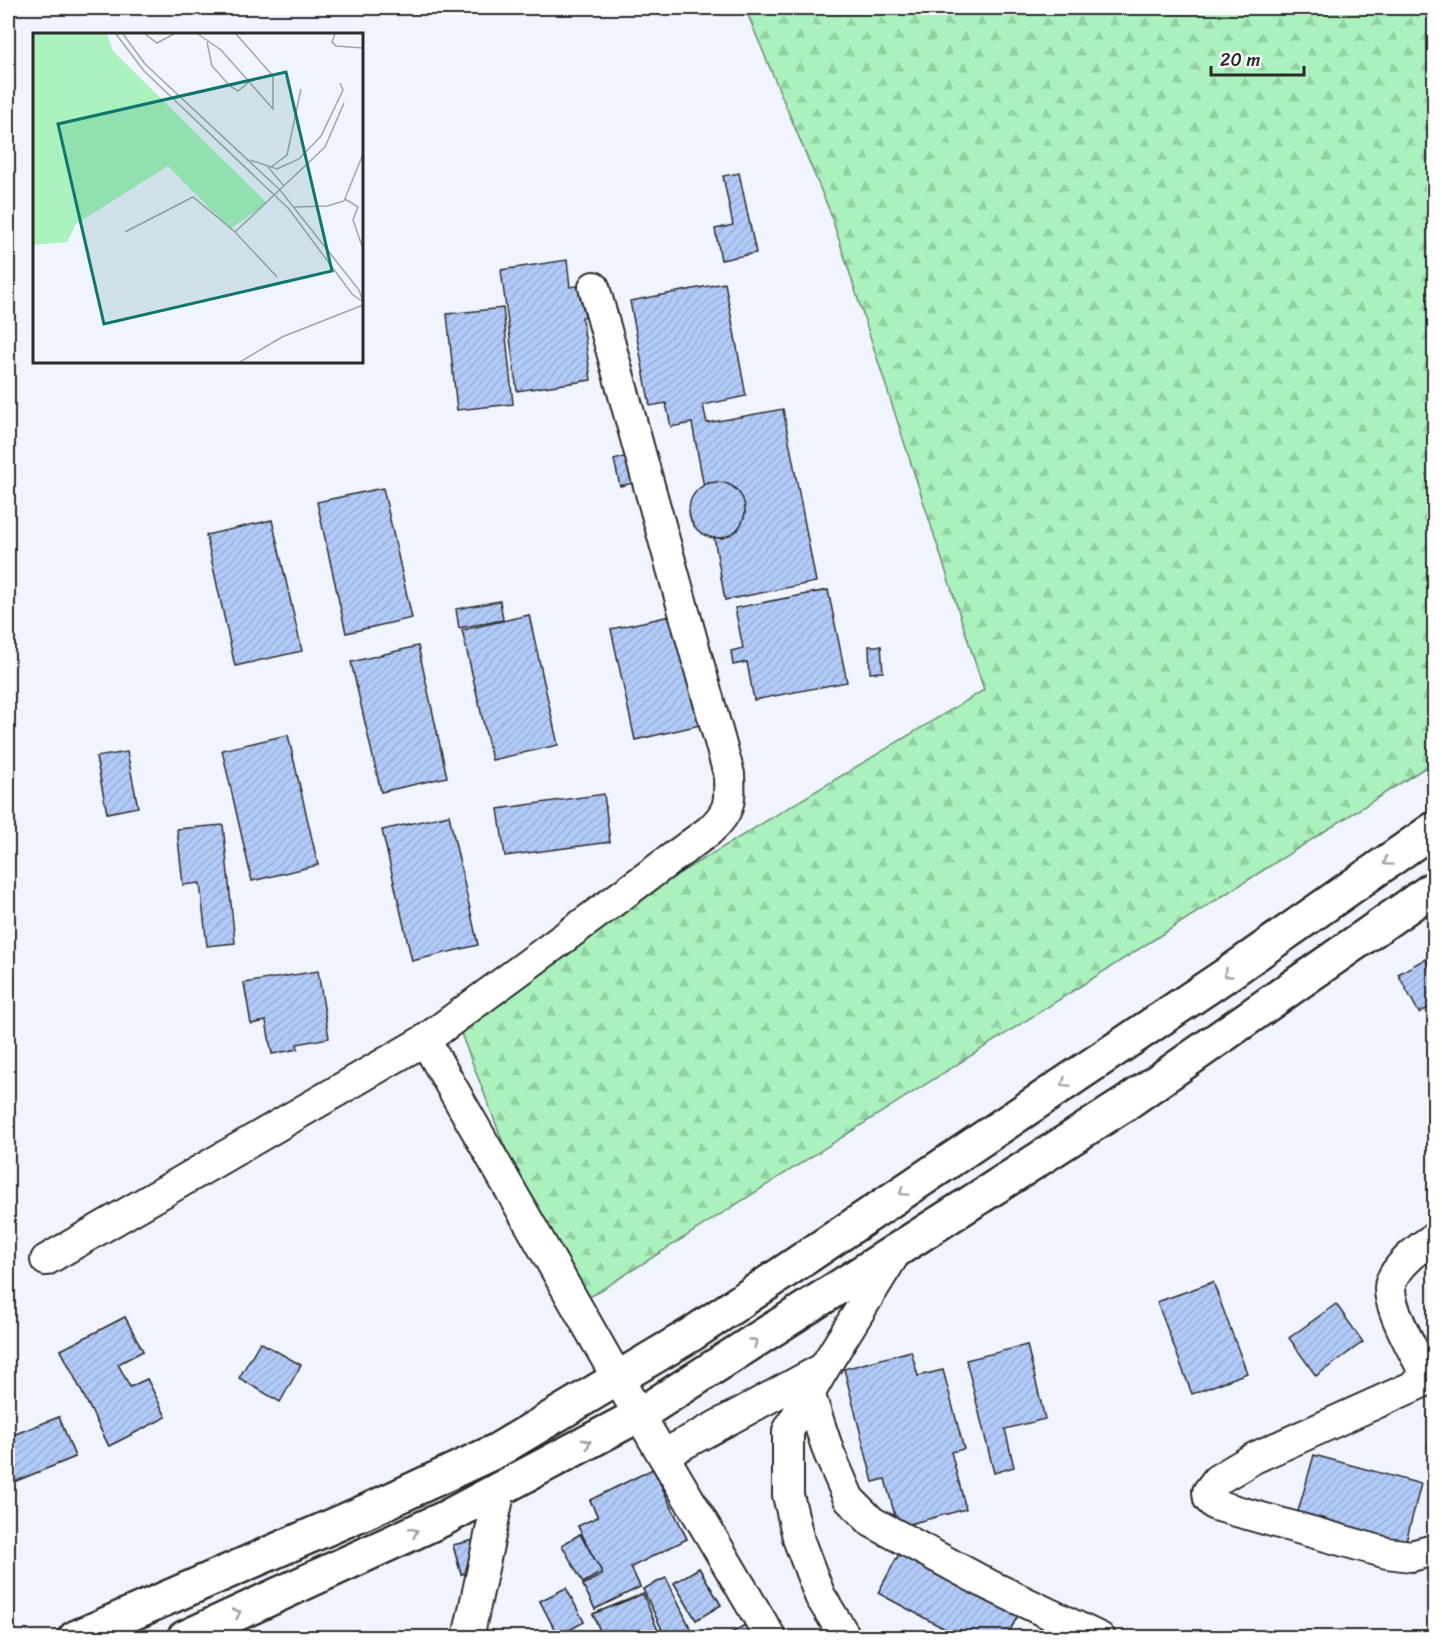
<svg xmlns="http://www.w3.org/2000/svg" width="1442" height="1645" font-family="Sriracha,sans-serif">
	<defs>
		<pattern id="forest-firs" width="22" height="20" patternUnits="userSpaceOnUse" patternTransform="scale(1.5)"><rect width="22" height="20" fill="#aaf1bd"/><path d="M5 1l3.5 6h-7zM16 11l3.5 6h-7z" fill="#92cfa3"/></pattern>
		<pattern id="building-hatch" width="6" height="6" patternUnits="userSpaceOnUse" patternTransform="scale(1.5)"><rect width="6" height="6" fill="#b2caf8"/><path d="M-1 1l2-2M0 6l6-6M5 7l2-2" fill="none" stroke="#99aed5"/></pattern>
	</defs>
	<rect width="100%" height="100%" fill="#f0f4fe"/>
	<filter id="ink" filterUnits="userSpaceOnUse"><feTurbulence type="fractalNoise" baseFrequency=".0167" numOctaves="2"/><feDisplacementMap in="SourceGraphic" scale="12" xChannelSelector="R" yChannelSelector="G"/><feConvolveMatrix kernelMatrix="1 2 1 2 8 2 1 2 1" color-interpolation-filters="sRGB"/></filter>
	<g filter="url(#ink)">
		<!-- forest -->
		<polygon fill="url(#forest-firs)" stroke="#6a8e74" stroke-width="1.5" points="745,8 1434,8 1434,762 568,1311 452,1010 984,690 830,212"/>
		<!-- building -->
		<g fill="url(#building-hatch)" stroke="#2b2b2b" stroke-width="1.5">
			<polygon points="739,173 756,253 721,260 715,229 733,225 723,176"/>
			<polygon points="567,260 570,287 582,285 586,316 582,317 591,380 517,391 501,270"/>
			<polygon points="725,283 746,396 703,405 707,423 783,409 816,582 725,600 714,537 723,538 738,530 745,513 744,503 735,488 727,484 708,483 704,487 692,423 671,427 666,403 650,406 630,301"/>
			<polygon points="503,308 513,404 457,410 447,314"/>
			<polygon points="627,456 633,483 620,486 614,460"/>
			<circle cx="717" cy="510" r="28"/>
			<polygon points="383,488 412,618 346,633 317,502"/>
			<polygon points="272,520 302,651 235,666 206,535"/>
			<polygon points="828,590 847,682 754,700 747,662 733,665 731,651 743,648 735,608"/>
			<polygon points="500,601 503,620 459,628 456,609"/>
			<polygon points="529,615 558,745 492,760 462,630"/>
			<polygon points="675,615 700,725 635,740 611,629"/>
			<polygon points="418,646 447,777 381,792 351,662"/>
			<polygon points="869,646 881,646 883,672 870,673"/>
			<polygon points="288,735 318,865 252,881 222,750"/>
			<polygon points="127,752 138,807 107,813 96,757"/>
			<polygon points="604,794 610,842 505,856 498,809"/>
			<polygon points="449,815 478,945 412,961 382,830"/>
			<polygon points="223,825 235,943 207,946 200,883 183,885 177,829"/>
			<polygon points="1425,959 1434,976 1434,1005 1419,1013 1398,974"/>
			<polygon points="318,971 329,1038 297,1044 298,1049 272,1054 266,1021 251,1024 244,983"/>
			<polygon points="1434,1055 1434,1078 1427,1058"/>
			<polygon points="1213,1282 1247,1373 1192,1394 1157,1302"/>
			<polygon points="1336,1304 1363,1342 1316,1376 1289,1338"/>
			<polygon points="125,1317 143,1351 118,1364 130,1387 147,1379 166,1417 109,1446 61,1350"/>
			<polygon points="125,1317 143,1351 118,1364 130,1387 147,1379 166,1417 109,1446 61,1350"/>
			<polygon points="260,1342 301,1365 280,1402 239,1378"/>
			<polygon points="1027,1345 1045,1419 1005,1429 1014,1467 994,1473 966,1360"/>
			<polygon points="911,1351 918,1376 943,1370 964,1449 951,1452 966,1509 898,1527 885,1479 873,1482 844,1369"/>
			<polygon points="59,1417 75,1457 11,1483 8,1474 8,1437"/>
			<polygon points="59,1417 75,1457 11,1483 8,1474 8,1437"/>
			<polygon points="1434,1444 1434,1465 1432,1465 1428,1445"/>
			<polygon points="1314,1455 1421,1484 1405,1545 1297,1515"/>
			<polygon points="653,1469 687,1539 631,1567 640,1587 595,1609 583,1585 602,1575 578,1526 598,1517 590,1500"/>
			<polygon points="653,1469 687,1539 631,1567 640,1587 595,1609 583,1585 602,1575 578,1526 598,1517 590,1500"/>
			<polygon points="580,1534 602,1572 583,1583 562,1545"/>
			<polygon points="580,1534 602,1572 583,1583 562,1545"/>
			<polygon points="475,1540 482,1569 461,1574 453,1545"/>
			<polygon points="475,1540 482,1569 461,1574 453,1545"/>
			<polygon points="900,1552 1018,1615 1006,1638 962,1638 878,1593"/>
			<polygon points="900,1552 1018,1615 1006,1638 962,1638 878,1593"/>
			<polygon points="699,1568 721,1605 696,1620 674,1583"/>
			<polygon points="699,1568 721,1605 696,1620 674,1583"/>
			<polygon points="666,1578 695,1638 666,1638 643,1589"/>
			<polygon points="666,1578 695,1638 666,1638 643,1589"/>
			<polygon points="566,1588 584,1622 558,1636 540,1601"/>
			<polygon points="566,1588 584,1622 558,1636 540,1601"/>
			<polygon points="643,1594 658,1631 642,1638 603,1638 593,1614"/>
			<polygon points="643,1594 658,1631 642,1638 603,1638 593,1614"/>
			<polygon points="750,1622 759,1638 723,1638"/>
			<polygon points="750,1622 759,1638 723,1638"/>
			<polygon points="905,1630 909,1638 891,1638"/>
			<polygon points="905,1630 909,1638 891,1638"/>
		</g>
		<g fill="none" stroke-linecap="round" stroke-linejoin="round">
			<defs>
				<g id="street">
					<polyline points="425,1040 618,1379 771,1638"/>
					<path d="M 46,1260 L 425,1040 L 709,831 C 731,811 730,802 729,774 L 594,287"/>
					<polyline points="1434,1377 1254,1458 1217,1480 1208,1492 1209,1499 1215,1505 1387,1553 1411,1556 1434,1550"/>
					<path d="M 1428,1379 C 1417,1357 1390,1312 1390,1289 C 1389,1271 1420,1247 1434,1238"/>
					<polyline points="809,1393 829,1453 849,1499 872,1522 989,1585 1100,1638"/>
					<polyline points="663,1455 824,1368"/>
					<polyline points="468,1638 500,1489"/>
					<polyline points="846,1638 820,1596 799,1541 788,1495 788,1431 824,1368 897,1250"/>
				</g>
				<g id="secondary">
					<polyline points="75,1638 367,1511 496,1451 692,1334 1226,975 1434,829"/>
					<polyline points="184,1638 445,1518 639,1415 1125,1104 1434,888"/>
				</g>
			</defs>
			<!-- street casing -->
			<use href="#street" stroke="#2b2b2b" stroke-width="34"/>
			<!-- secondary casing -->
			<use href="#secondary" stroke="#2b2b2b" stroke-width="38"/>
			<!-- street -->
			<use href="#street" stroke="#fff" stroke-width="30"/>
			<!-- secondary -->
			<use href="#secondary" stroke="#fff" stroke-width="33"/>
		</g>
		<!-- one-way arrows -->
		<defs><path id="oneway-chevron" d="M-2-3.5L2.5 0L-2 3.5" fill="none" stroke-width="1.6" stroke-linecap="round" stroke-linejoin="round" transform="scale(1.5)"/></defs>
		<g stroke="#a0a0a0">
			<use href="#oneway-chevron" transform="translate(1387 862) rotate(145)"/>
			<use href="#oneway-chevron" transform="translate(1227 974) rotate(145)"/>
			<use href="#oneway-chevron" transform="translate(1065 1083) rotate(146)"/>
			<use href="#oneway-chevron" transform="translate(903 1192) rotate(146)"/>
			<use href="#oneway-chevron" transform="translate(754 1342) rotate(-33)"/>
			<use href="#oneway-chevron" transform="translate(587 1443) rotate(-28)"/>
			<use href="#oneway-chevron" transform="translate(414 1532) rotate(-25)"/>
			<use href="#oneway-chevron" transform="translate(237 1613) rotate(-25)"/>
		</g>
	</g>
	<!-- overview -->
	<g transform="translate(33 33)">
		<rect width="330" height="330" fill="#f0f4fe"/>
		<path d="M 0,1 L 74,1 L 80,18 L 234,170 L 197,196 L 135,133 L 43,191 L 34,209 L 0,212 Z" fill="#aaf1bd"/>
		<path fill="none" stroke="#a1a4aa" stroke-width="1.5" d="M 83,1 L 111,38 L 256,176 L 319,261 L 330,269M 90,1 L 112,31 L 247,157 L 326,257 L 330,268M 112,1 L 124,10 L 141,1M 165,1 L 188,17 L 240,76 L 240,43 L 203,1M 302,1 L 299,9 L 303,13 L 330,15M 174,9 L 179,33 L 197,53 L 205,58 L 216,49M 217,127 L 244,136 L 266,126 L 288,103 L 310,57 L 307,50M 235,134 L 251,153M 238,134 L 254,122 L 268,56M 312,166 L 325,174 L 320,187 L 330,216M 261,174 L 294,173 L 311,168 L 330,121M 92,199 L 160,164 L 202,199 L 244,244M 202,199 L 292,114 L 311,70M 207,329 L 249,304 L 330,272"/>
		<path fill="#0f766e" fill-opacity="0.15" stroke="#0f766e" stroke-width="3" d="M 253,39 L 299,238 L 71,291 L 25,91 Z"/>
		<rect width="330" height="330" fill="none" stroke="#2b2b2b" stroke-width="3"/>
	</g>
	<!-- margin -->
	<rect width="1442" height="1645" fill="none" stroke="#fff" stroke-width="30"/>
	<rect x="15" y="15" width="1412" height="1615" fill="none" stroke="#2b2b2b" stroke-width="2" filter="url(#ink)"/>
	<!-- scale -->
	<path d="M1211 66v9h93v-9" fill="none" stroke="#2b2b2b" stroke-width="3"/>
	<text x="1220" y="66" font-size="18" fill="#2b2b2b" stroke="#ffffff" stroke-width="4.5" paint-order="stroke">20 m</text>
</svg>
